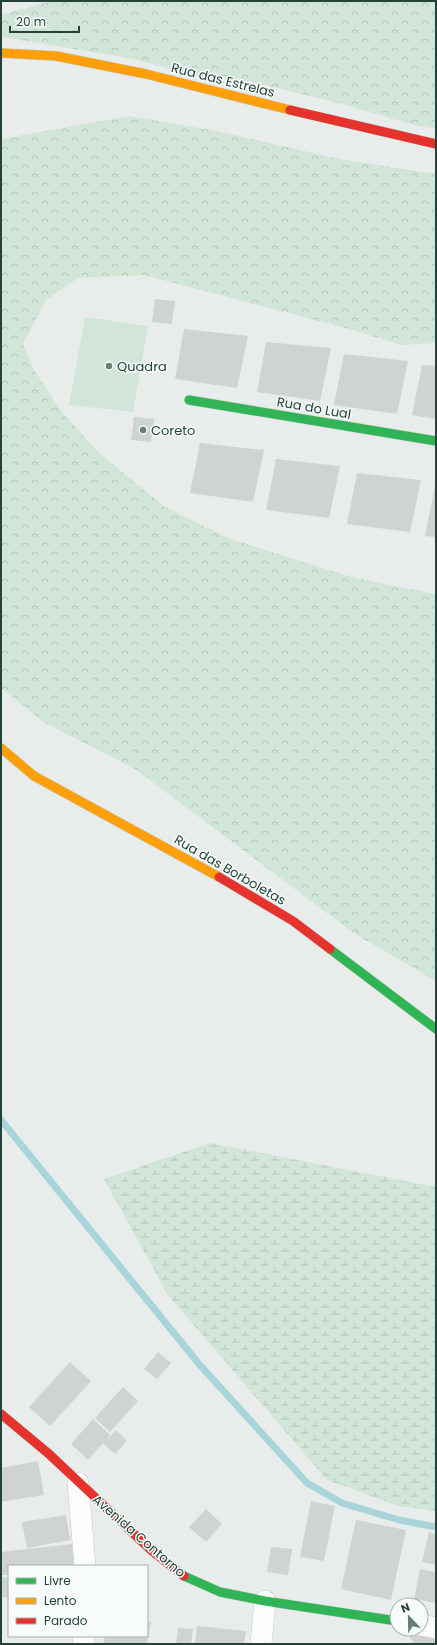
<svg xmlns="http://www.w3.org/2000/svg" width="437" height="1645" font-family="Poppins,sans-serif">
	<defs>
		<pattern id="forest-crowns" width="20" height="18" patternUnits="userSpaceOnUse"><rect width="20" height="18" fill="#d1e6d8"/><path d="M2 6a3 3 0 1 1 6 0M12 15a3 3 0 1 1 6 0" fill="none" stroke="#b3c6ba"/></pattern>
		<pattern id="wetland-marsh" width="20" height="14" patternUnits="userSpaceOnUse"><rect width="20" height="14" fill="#d1e6d8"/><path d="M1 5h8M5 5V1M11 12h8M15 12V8" fill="none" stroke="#b3c6ba"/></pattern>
	</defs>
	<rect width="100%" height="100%" fill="#e8edeb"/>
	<!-- forest -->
	<g fill="url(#forest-crowns)">
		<polygon points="52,1 436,1 436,129 414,125 342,104 253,82 198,76 129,58 1,37 1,15"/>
		<polygon points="129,116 216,131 340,159 436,174 436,343 401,345 353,330 144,275 78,278 46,300 23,344 33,368 61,411 99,453 165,507 230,539 355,578 436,594 436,981 355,934 135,769 45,723 1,688 1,139"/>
	</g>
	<!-- wetland -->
	<polygon fill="url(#wetland-marsh)" points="210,1143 436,1187 436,1511 398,1506 327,1480 168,1295 104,1179"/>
	<!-- pitch -->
	<polygon fill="#d1e6d8" points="85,317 148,326 133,412 69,405"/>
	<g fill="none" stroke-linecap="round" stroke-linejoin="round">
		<!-- stream -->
		<polyline stroke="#a9d4db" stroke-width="7" points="1,1120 199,1364 307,1483 342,1503 399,1520 436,1527"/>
	</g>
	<!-- building -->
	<g fill="#cfd4d2">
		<polygon points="155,299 175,301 172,324 152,322"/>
		<polygon points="184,329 248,336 237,388 175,379"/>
		<polygon points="266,342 331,348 320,401 257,392"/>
		<polygon points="344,354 408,361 397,414 334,405"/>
		<polygon points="422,365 436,366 436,419 412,415"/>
		<polygon points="134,417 154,419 151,442 131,440"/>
		<polygon points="200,443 264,450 253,502 190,493"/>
		<polygon points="276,459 340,466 329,518 266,510"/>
		<polygon points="357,473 421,480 410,532 347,524"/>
		<polygon points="435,486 436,486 436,537 425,536"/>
		<polygon points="158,1352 171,1363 157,1379 144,1369"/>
		<polygon points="70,1362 91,1381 50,1426 29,1407"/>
		<polygon points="123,1387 138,1401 110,1432 95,1418"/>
		<polygon points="93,1419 110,1435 106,1441 116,1430 127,1441 115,1454 103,1443 88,1460 71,1444"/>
		<polygon points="38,1461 44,1495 1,1502 1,1468"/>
		<polygon points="311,1501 335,1506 324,1561 300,1557"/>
		<polygon points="206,1509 222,1524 206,1542 189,1527"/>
		<polygon points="66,1515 70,1540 27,1548 22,1522"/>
		<polygon points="356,1520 406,1530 391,1600 341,1589"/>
		<polygon points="429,1532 436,1534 436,1565 422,1562"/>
		<polygon points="72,1544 74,1566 9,1566 9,1575 1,1575 1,1552"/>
		<polygon points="271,1547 292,1549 288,1575 267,1572"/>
		<polygon points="420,1569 436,1572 436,1603 414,1599"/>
		<polygon points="1,1577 9,1578 9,1598 1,1597"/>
		<polygon points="147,1621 151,1622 147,1644 103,1644 105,1636 147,1636"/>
		<polygon points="197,1626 246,1631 244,1644 195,1644"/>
		<polygon points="178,1628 193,1629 191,1644 176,1644"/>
		<polygon points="407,1633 436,1637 436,1644 414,1644"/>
	</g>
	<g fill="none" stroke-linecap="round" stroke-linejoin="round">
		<defs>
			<g id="street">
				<polyline points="78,1483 85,1566"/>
				<polyline points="421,1625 436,1628"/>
				<polyline points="83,1644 84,1636"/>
				<polyline points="261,1644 265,1601"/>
			</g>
			<g id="fast">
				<polyline points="189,400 436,441"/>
				<polyline points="330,949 436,1029"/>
				<polyline points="184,1576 220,1592 265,1601 397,1621"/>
			</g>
			<g id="slow">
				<polyline points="1,53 56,56 146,74 290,110"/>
				<polyline points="1,748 34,776 219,877"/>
			</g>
			<g id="jam">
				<polyline points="290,110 436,144"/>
				<polyline points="219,877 293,921 330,949"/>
				<polyline points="1,1414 49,1454 151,1550 184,1576"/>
			</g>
		</defs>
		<!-- street casing -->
		<use href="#street" stroke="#c5cac8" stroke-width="22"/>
		<!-- fast casing -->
		<use href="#fast" stroke="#c3cbc8" stroke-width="10"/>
		<!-- slow casing -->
		<use href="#slow" stroke="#c3cbc8" stroke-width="10"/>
		<!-- jam casing -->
		<use href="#jam" stroke="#c3cbc8" stroke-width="10"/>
		<!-- street -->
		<use href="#street" stroke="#fcfcfc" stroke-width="21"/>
		<!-- fast -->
		<use href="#fast" stroke="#30b455" stroke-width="9"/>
		<!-- slow -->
		<use href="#slow" stroke="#ff9f0a" stroke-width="9"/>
		<!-- jam -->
		<use href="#jam" stroke="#e5322d" stroke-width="9"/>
	</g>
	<!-- markers -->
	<g fill="#697e78" stroke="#f7fbf9" stroke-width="1.5">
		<circle cx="109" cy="366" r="4"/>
		<circle cx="143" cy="430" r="4"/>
	</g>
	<g text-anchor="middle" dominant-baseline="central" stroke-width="3" stroke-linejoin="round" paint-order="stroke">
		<!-- street labels -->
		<g font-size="13" fill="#24423a" stroke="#f7fbf9">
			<text transform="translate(223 80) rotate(14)">Rua das Estrelas</text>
			<text transform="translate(314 408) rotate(10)">Rua do Lual</text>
			<text transform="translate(230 870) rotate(30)">Rua das Borboletas</text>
			<text transform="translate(139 1536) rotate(41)">Avenida Contorno</text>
		</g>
		<!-- poi labels -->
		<g font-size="13" fill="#24423a" stroke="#f7fbf9" text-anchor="start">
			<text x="117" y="366">Quadra</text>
			<text x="151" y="430">Coreto</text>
		</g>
	</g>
	<!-- border -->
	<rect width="437" height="1645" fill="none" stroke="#24423a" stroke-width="4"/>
	<!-- legend -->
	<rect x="8" y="1565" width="140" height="72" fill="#f7fbf9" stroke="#a3b1ad"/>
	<rect x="16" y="1578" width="20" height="6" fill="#30b455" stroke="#a3b1ad"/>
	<text x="44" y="1585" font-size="12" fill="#24423a">Livre</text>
	<rect x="16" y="1598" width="20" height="6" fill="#ff9f0a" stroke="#a3b1ad"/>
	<text x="44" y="1605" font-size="12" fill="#24423a">Lento</text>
	<rect x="16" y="1618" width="20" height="6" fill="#e5322d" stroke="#a3b1ad"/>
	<text x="44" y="1625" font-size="12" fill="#24423a">Parado</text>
	<!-- north arrow -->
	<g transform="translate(409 1617) rotate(338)"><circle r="19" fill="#f7fbf9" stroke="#a3b1ad"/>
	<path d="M0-3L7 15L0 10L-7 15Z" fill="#697e78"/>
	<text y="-6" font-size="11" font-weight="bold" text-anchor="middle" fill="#24423a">N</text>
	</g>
	<!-- scale -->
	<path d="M10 26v6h69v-6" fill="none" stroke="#24423a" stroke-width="2"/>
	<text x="16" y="26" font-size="12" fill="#24423a" stroke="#f7fbf9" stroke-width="3" paint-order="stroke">20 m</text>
</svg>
